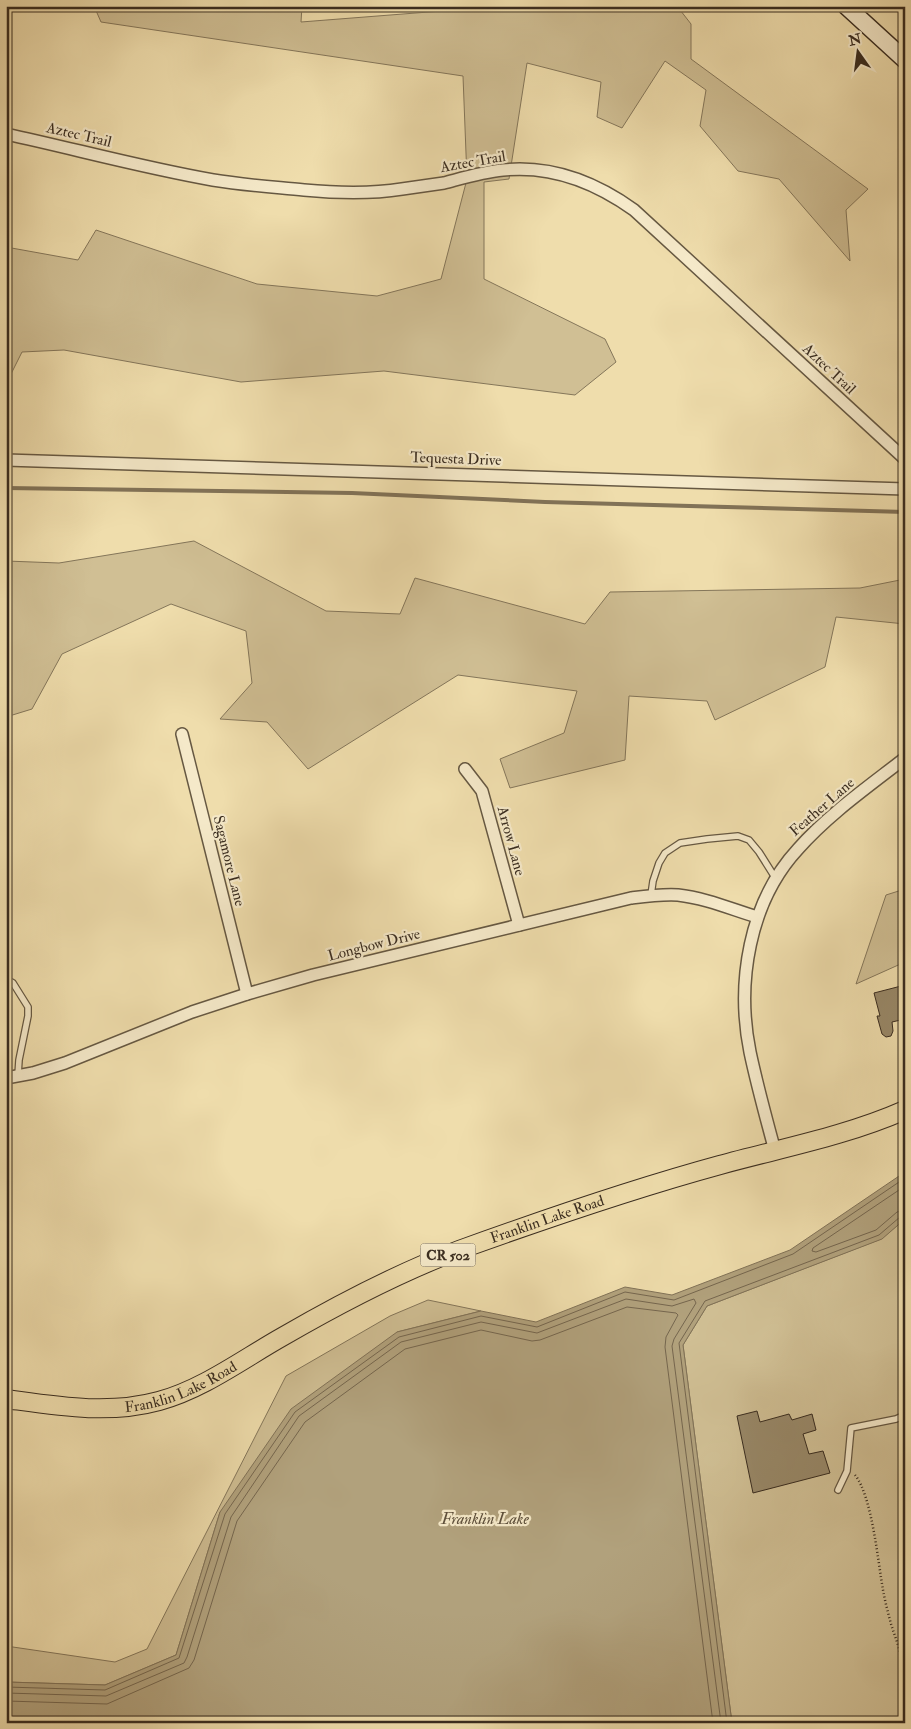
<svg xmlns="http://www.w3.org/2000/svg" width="911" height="1729" font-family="'IM FELL Double Pica',serif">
	<rect width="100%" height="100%" fill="#efddac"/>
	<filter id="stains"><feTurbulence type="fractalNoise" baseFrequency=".004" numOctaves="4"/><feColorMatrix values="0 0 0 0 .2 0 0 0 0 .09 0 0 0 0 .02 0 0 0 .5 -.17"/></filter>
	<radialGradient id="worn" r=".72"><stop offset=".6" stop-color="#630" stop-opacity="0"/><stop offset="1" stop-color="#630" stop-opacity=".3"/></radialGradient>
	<!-- green -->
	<g fill="#d0bf94" stroke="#84765a">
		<polygon points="94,6 302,6 301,22 505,6 677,6 691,24 691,59 868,189 846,210 850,261 779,179 738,171 700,126 706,90 665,61 622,128 597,117 601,82 527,63 509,179 484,182 484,279 605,339 616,362 575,395 384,371 241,382 64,350 22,352 7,382 6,247 78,260 96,230 257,284 377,296 441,279 467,179 463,76 101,22"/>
		<polygon points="194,541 326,611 400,614 415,578 585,624 610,592 860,588 905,579 905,624 836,617 825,667 715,720 707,701 629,696 625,760 510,788 500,759 564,733 577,691 458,675 308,769 267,722 220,719 252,683 246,631 171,604 62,654 32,709 6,717 6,561 59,563"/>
		<polygon points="905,889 905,962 856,984 886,895"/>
		<polygon points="905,1219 905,1723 732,1723 683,1345 707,1306 881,1239"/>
		<polygon points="428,1300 481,1311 397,1332 220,1512 176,1655 105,1685 6,1682 6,1646 115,1662 147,1649 286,1376 390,1316"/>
	</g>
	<!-- water -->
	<polygon fill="#b1a17c" stroke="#817257" points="905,1172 905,1219 882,1239 707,1306 683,1345 732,1723 6,1723 6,1682 105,1685 176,1655 220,1512 291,1409 397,1332 481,1311 536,1322 625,1287 672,1295 790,1250"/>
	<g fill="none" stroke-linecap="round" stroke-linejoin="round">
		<!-- shore -->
		<g stroke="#75664e" stroke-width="1">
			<polyline points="905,1186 813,1248 812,1251 816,1252 876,1230 897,1212 905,1210"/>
			<polyline points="6,1687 105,1690 179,1658 225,1514 295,1412 399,1337 481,1316 537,1327 625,1292 674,1300 793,1254 905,1178"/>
			<polyline points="6,1693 106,1696 184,1663 187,1657 231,1517 299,1416 401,1342 481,1322 537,1333 626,1299 672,1306 694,1299 696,1303 674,1339 672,1346 721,1723"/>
			<polyline points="6,1701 107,1704 189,1668 194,1660 237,1521 305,1422 405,1349 481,1330 532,1341 540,1340 627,1307 676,1313 678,1315 666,1337 665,1347 713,1723"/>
			<polyline points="727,1723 679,1343 705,1301 879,1235 900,1217 905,1216"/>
		</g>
		<!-- stream -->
		<polyline stroke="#817257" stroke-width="4" points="6,488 352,493 545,502 905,512"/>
	</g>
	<!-- building -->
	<g fill="#988868" stroke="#392c1f">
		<polygon points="905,985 905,1019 892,1022 893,1031 891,1036 886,1037 882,1034 877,1016 880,1016 874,993"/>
		<polygon points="757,1411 760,1422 789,1414 792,1420 812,1414 816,1430 803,1434 809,1454 823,1451 830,1473 753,1493 737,1416"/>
	</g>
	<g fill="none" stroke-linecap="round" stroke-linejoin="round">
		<defs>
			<g id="service">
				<polyline points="651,895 653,881 659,863 665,853 680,843 707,839 738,836 749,840 759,852 776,879"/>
				<polyline points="6,979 13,983 28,1007 28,1016 19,1060 18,1075"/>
				<polyline points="838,1490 847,1471 851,1428 896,1419 905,1415"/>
			</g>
			<g id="minor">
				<path d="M 6,134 C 75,149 144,168 213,180 C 243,185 274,187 304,190 C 336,193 371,194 402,189 C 416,187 430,185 444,183 C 463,178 482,172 503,170 C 551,165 595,182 634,210 L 905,459"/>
				<polyline points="6,460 905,489"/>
				<polyline points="182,734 247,994"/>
				<polyline points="465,769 482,791 519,925"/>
				<path d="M 6,1078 L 33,1073 L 65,1063 L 192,1012 L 247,994 L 313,975 L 631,898 C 647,896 662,894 678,895 C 705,898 731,909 757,917"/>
				<path d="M 775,1151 C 766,1118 757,1085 750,1052 C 736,983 749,902 798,849 C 829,814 868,787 905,758"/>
			</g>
			<polyline id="secondary" points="846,6 905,60"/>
			<g id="primary">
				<path id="s1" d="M 6,1399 C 57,1406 108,1415 159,1401 C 203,1389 243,1359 282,1337 C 339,1304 398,1273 459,1250 C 545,1219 632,1189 720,1165 C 782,1148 846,1136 905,1110"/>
			</g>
		</defs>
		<!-- service casing -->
		<use href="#service" stroke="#665842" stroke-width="8"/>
		<!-- minor casing -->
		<use href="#minor" stroke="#665842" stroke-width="14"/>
		<!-- secondary casing -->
		<use href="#secondary" stroke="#392c1f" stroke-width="19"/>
		<!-- primary casing -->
		<use href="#primary" stroke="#392c1f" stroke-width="20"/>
		<!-- path -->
		<path stroke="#392c1f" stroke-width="2.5" stroke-dasharray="1 2.5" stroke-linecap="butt" d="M 855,1475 C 872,1496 878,1562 883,1590 C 885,1601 888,1613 891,1624 C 894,1634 898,1643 900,1653 C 903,1677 903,1700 903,1723"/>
		<!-- service -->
		<use href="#service" stroke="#f5e9c9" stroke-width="5.5"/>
		<!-- minor -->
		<use href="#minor" stroke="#f5e9c9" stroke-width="11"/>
		<!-- secondary -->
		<use href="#secondary" stroke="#f5e9c9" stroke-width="16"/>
		<!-- primary -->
		<use href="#primary" stroke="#efddac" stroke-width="18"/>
	</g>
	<g text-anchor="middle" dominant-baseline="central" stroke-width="4.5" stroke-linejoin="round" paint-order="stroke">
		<!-- shield labels -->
		<rect fill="#f5e9c9" stroke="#716552" stroke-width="1" x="420.5" y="1243.5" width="55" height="23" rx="4"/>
		<g font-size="14" font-weight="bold" fill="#392c1f">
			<text x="448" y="1255">CR 502</text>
		</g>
		<!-- street labels -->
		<g font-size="15" fill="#392c1f" stroke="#f5e9c9">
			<text transform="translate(79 135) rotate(13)">Aztec Trail</text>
			<text transform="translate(473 162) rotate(-10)">Aztec Trail</text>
			<text transform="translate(829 369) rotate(43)">Aztec Trail</text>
			<text transform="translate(456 459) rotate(2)">Tequesta Drive</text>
			<text transform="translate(822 807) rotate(-41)">Feather Lane</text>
			<text transform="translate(511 841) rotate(75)">Arrow Lane</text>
			<text transform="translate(229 861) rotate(76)">Sagamore Lane</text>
			<text transform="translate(374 945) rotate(-14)">Longbow Drive</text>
			<text stroke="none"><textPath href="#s1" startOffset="584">Franklin Lake Road</textPath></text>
			<text stroke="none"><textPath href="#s1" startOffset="179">Franklin Lake Road</textPath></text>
		</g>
		<!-- water labels -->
		<g font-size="16" font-style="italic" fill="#5d4f3b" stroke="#f5e9c9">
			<text x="485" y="1519">Franklin Lake</text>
		</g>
	</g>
	<!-- margin -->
	<rect width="911" height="1729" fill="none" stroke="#efddac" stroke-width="25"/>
	<rect x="8" y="8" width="896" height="1714" fill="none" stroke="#392c1f" stroke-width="2.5"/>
	<rect x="12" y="12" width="886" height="1704" fill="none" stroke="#392c1f"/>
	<!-- north arrow -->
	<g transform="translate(858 52) rotate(346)" stroke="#f5e9c9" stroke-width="4" paint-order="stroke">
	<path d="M0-4L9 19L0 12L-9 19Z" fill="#392c1f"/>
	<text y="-8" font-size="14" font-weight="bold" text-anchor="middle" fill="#392c1f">N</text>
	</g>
	<rect width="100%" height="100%" filter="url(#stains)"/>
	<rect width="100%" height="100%" fill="url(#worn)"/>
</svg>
